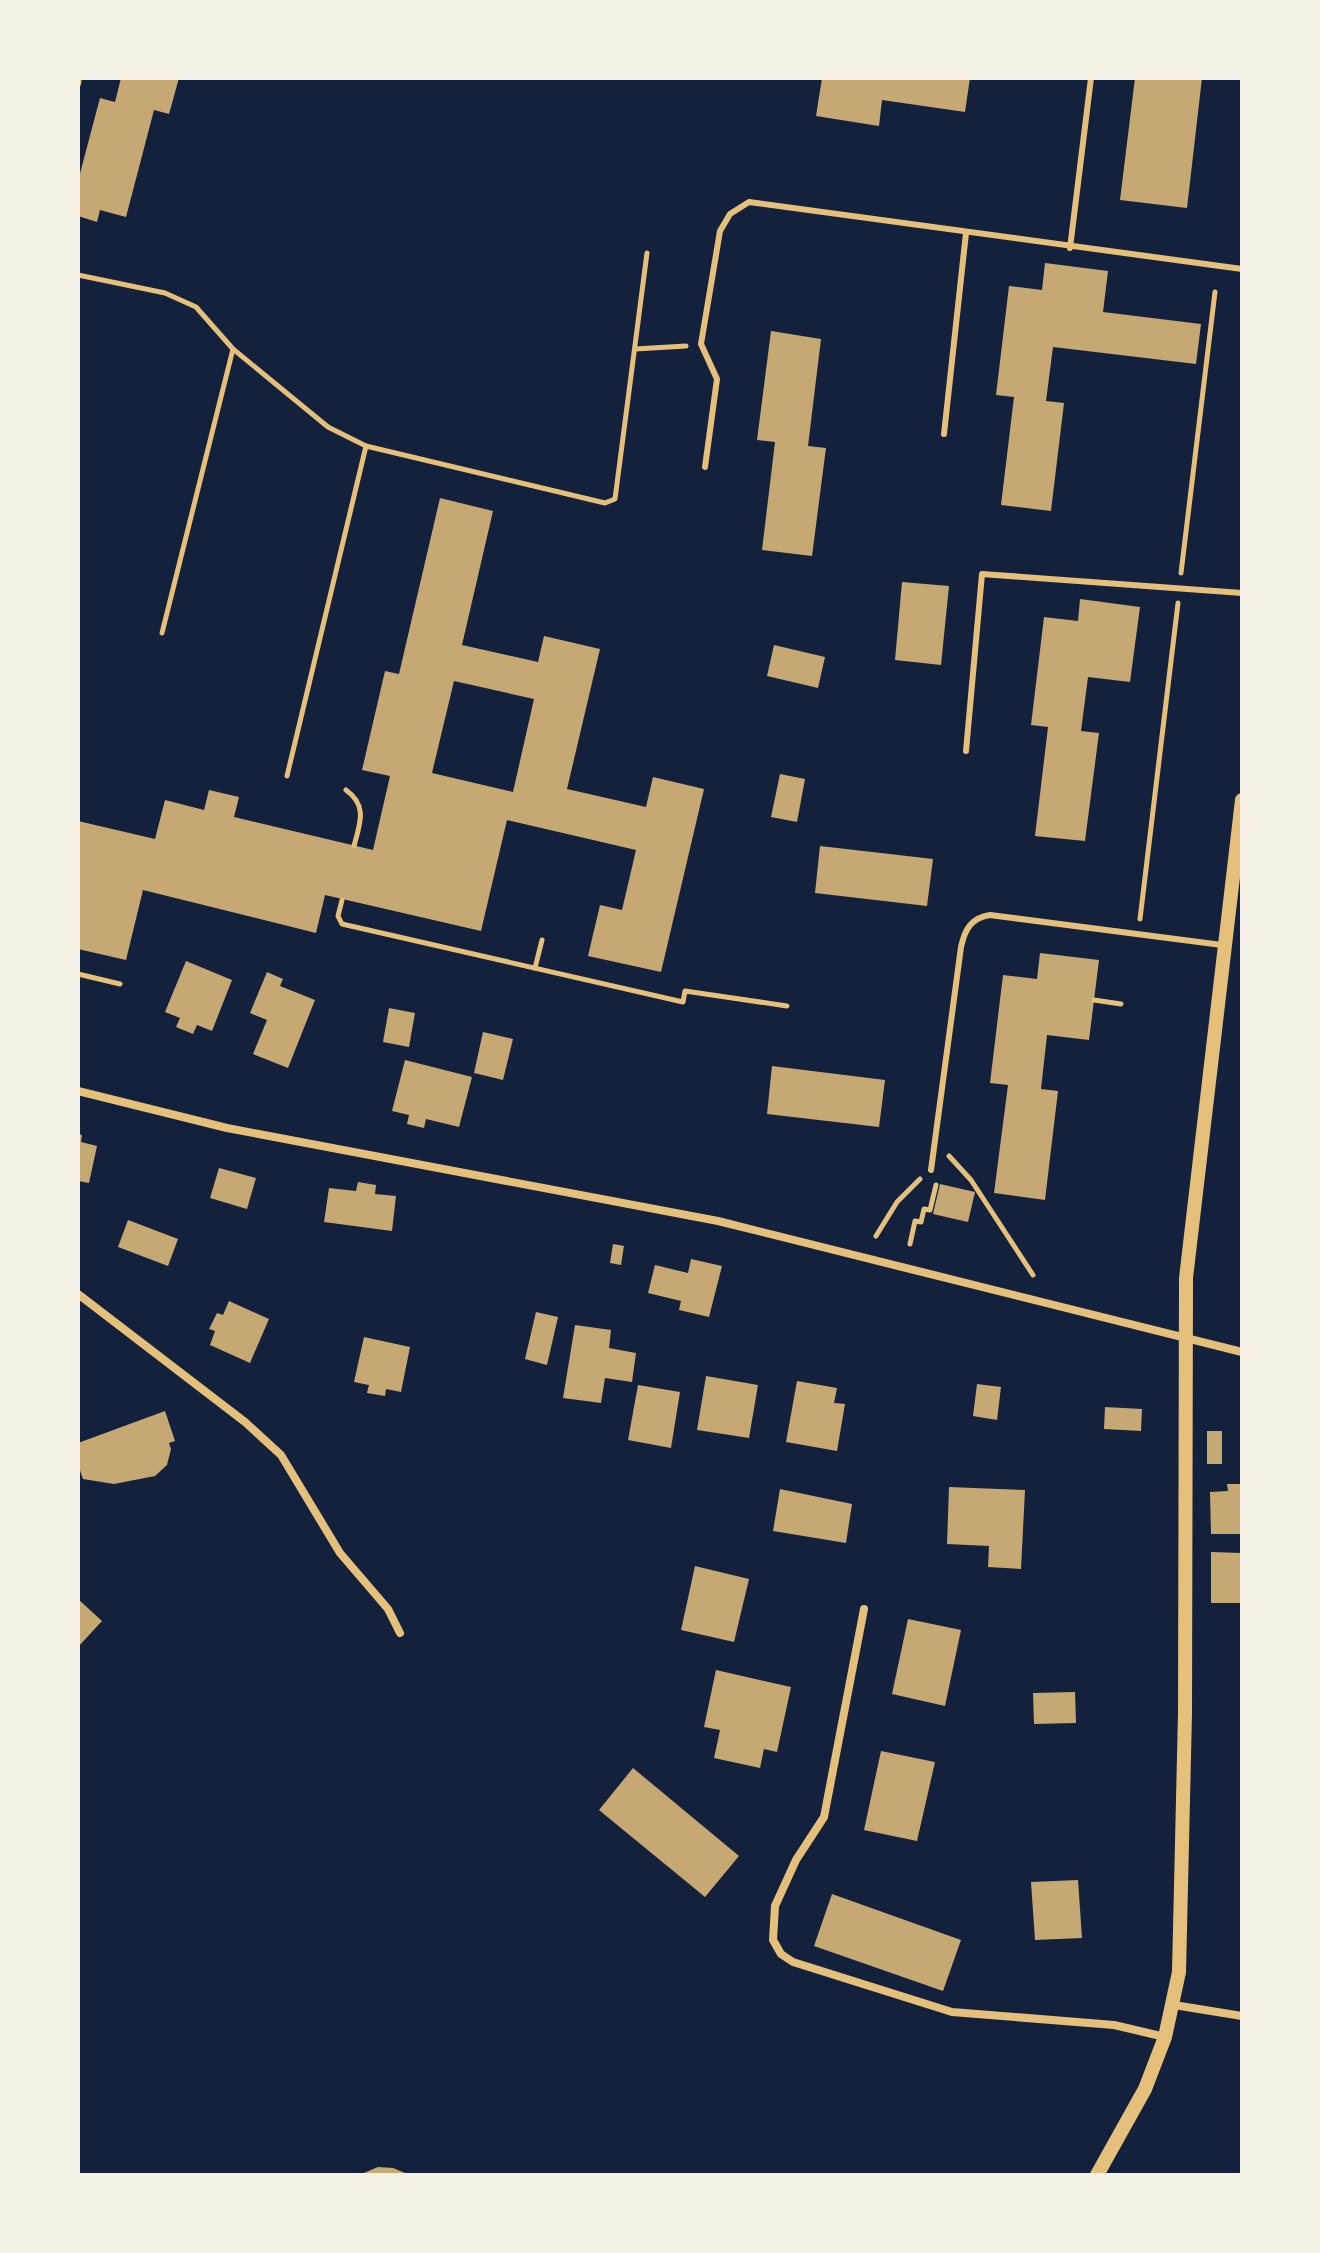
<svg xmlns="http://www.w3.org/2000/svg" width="1320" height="2253" font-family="'PT Sans Narrow',sans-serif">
	<rect width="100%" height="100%" fill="#14213d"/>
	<!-- building -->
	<g fill="#c6a872" fill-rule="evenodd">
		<polygon points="121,78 179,78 169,114 154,110 126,217 100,210 97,222 78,216 78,181 100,98 115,102"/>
		<polygon points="822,78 970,78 965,112 882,100 879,126 816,116"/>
		<polygon points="1135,78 1202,78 1187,208 1120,200"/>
		<polygon points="1045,263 1108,271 1103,312 1201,324 1196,364 1053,347 1046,401 1064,403 1051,511 1001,505 1014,397 996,395 1009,286 1042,290"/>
		<polygon points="771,331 821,339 808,446 826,448 812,556 762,550 775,442 757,440"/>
		<path d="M 440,498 L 493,511 L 462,645 L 538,662 L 544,636 L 600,649 L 567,789 L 646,807 L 653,777 L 704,789 L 661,972 L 588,956 L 600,905 L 622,910 L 636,850 L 507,820 L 481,931 L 325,895 L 316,933 L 143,890 L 126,960 L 78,949 L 78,821 L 155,839 L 165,800 L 204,810 L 209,790 L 239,797 L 234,817 L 373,850 L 390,776 L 362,770 L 385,671 L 399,674 ZM 454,681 L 534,699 L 513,792 L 432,773 Z"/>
		<polygon points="902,582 949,586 941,665 895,660"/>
		<polygon points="1080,599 1140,607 1130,682 1088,677 1081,731 1099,733 1085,841 1035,836 1048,727 1031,725 1044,617 1078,621"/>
		<polygon points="774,645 825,657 818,688 767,676"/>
		<polygon points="780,774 805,779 797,822 771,817"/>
		<polygon points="820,846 933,859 927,906 815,893"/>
		<polygon points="1040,953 1099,960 1089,1040 1047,1035 1041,1089 1058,1091 1045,1200 994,1193 1008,1085 990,1083 1003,975 1037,979"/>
		<polygon points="186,961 232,980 212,1031 197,1025 193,1034 176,1027 180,1018 165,1012"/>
		<polygon points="267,972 283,979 280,986 315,1000 288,1068 253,1054 267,1020 250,1013"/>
		<polygon points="389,1008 415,1013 409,1047 383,1042"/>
		<polygon points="483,1032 513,1039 503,1080 474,1073"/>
		<polygon points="405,1060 472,1077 459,1127 426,1119 424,1128 407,1124 409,1115 392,1111"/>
		<polygon points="772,1066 885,1080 879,1127 767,1114"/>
		<polygon points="78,1134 82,1135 81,1142 97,1146 89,1183 78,1181"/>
		<polygon points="219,1168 256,1178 247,1209 210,1198"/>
		<polygon points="358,1182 376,1185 375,1194 396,1196 392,1231 324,1222 329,1188 356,1191"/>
		<polygon points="940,1184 975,1192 968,1222 933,1214"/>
		<polygon points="128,1220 178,1239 168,1266 118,1247"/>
		<polygon points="613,1244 624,1246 621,1265 610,1263"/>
		<polygon points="691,1259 722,1266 709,1317 679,1310 681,1301 648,1293 655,1265 688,1273"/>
		<polygon points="229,1301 269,1319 250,1363 210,1345 215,1331 209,1329 217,1313 223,1315"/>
		<polygon points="536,1312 558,1317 547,1365 525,1359"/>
		<polygon points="575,1325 611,1330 609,1348 636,1353 632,1382 605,1378 601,1403 563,1398"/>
		<polygon points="364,1337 410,1347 401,1392 386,1389 385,1396 367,1393 369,1385 354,1382"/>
		<polygon points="706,1376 758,1385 749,1438 697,1430"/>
		<polygon points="797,1381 837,1388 834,1403 845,1404 837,1451 786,1442"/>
		<polygon points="977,1384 1001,1387 997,1420 973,1416"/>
		<polygon points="638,1385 680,1392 671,1448 628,1440"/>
		<polygon points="1105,1407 1142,1409 1141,1431 1104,1429"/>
		<polygon points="165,1411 175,1441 169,1443 171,1449 167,1465 155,1476 114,1484 83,1479 78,1465 78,1443"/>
		<rect x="1207" y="1431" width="15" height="33"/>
		<polygon points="1227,1484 1242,1484 1242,1534 1211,1534 1210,1492 1228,1491"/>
		<polygon points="949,1487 1025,1490 1021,1569 988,1567 989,1546 947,1544"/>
		<polygon points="780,1489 852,1504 846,1543 773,1531"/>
		<polygon points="1211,1552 1242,1553 1242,1603 1211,1603"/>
		<polygon points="695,1566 749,1579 734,1642 681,1630"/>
		<polygon points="78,1599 102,1621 78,1647"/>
		<polygon points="908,1619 961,1630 945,1706 892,1694"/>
		<polygon points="716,1670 791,1687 777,1752 764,1749 760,1768 714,1758 720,1730 704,1727"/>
		<polygon points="1075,1692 1076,1723 1034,1724 1033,1693"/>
		<polygon points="881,1751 935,1762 917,1841 864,1830"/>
		<polygon points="633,1768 739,1856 705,1897 599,1810"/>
		<polygon points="1078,1880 1082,1938 1035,1940 1031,1882"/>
		<polygon points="832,1894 961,1940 943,1991 814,1946"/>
		<polygon points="378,2167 393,2168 410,2175 359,2175"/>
	</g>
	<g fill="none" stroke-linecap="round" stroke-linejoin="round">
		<!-- path -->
		<g stroke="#e5c07b" stroke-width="5">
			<polyline points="78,275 165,293 196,307 233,349 328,427 366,446"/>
			<polyline points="635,349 686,346"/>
			<polyline points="1181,573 1215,292"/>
			<polyline points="162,633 233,349"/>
			<polyline points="287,776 366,446 605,503 615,499 647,253"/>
			<path d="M 346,790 C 368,806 360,823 354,846"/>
			<polyline points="342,900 338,916 342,924 683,1002 685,991 787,1006"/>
			<polyline points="1140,919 1178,603"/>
			<polyline points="535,968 542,940"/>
			<polyline points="78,974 120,984"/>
			<polyline points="1094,1000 1121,1004"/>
			<polyline points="949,1156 971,1180 1033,1275"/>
			<polyline points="876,1236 897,1202 920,1179"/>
			<polyline points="910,1244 915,1221 921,1222 924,1209 930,1210 936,1185"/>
		</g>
		<!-- service -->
		<g stroke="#e5c07b" stroke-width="6">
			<polyline points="78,84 79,78"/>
			<polyline points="1070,248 1091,78"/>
			<polyline points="944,434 966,233"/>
			<polyline points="705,467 717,379 701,344 720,231 730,214 749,202 1242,269"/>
			<polyline points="966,751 982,574 1242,593"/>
			<path d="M 931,1170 L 961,947 C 965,929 971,918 990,915 L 1222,945"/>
		</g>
		<!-- minor -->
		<g stroke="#e5c07b" stroke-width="8">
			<polyline points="78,1091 227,1128 718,1221 1242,1352"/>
			<polyline points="78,1294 245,1422 281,1455 340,1553 388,1609 400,1633"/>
			<polyline points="864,1609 824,1817 796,1860 775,1906 773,1940 781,1954 793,1962 952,2012 1114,2025 1165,2037"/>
			<polyline points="1174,2005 1242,2016"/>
		</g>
		<!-- tertiary -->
		<polyline stroke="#e5c07b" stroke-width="14" points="1097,2175 1145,2089 1165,2037 1179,1972 1185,1713 1186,1278 1242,800"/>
	</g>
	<!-- border -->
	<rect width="1320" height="2253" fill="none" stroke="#f6f1e7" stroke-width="160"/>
</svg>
